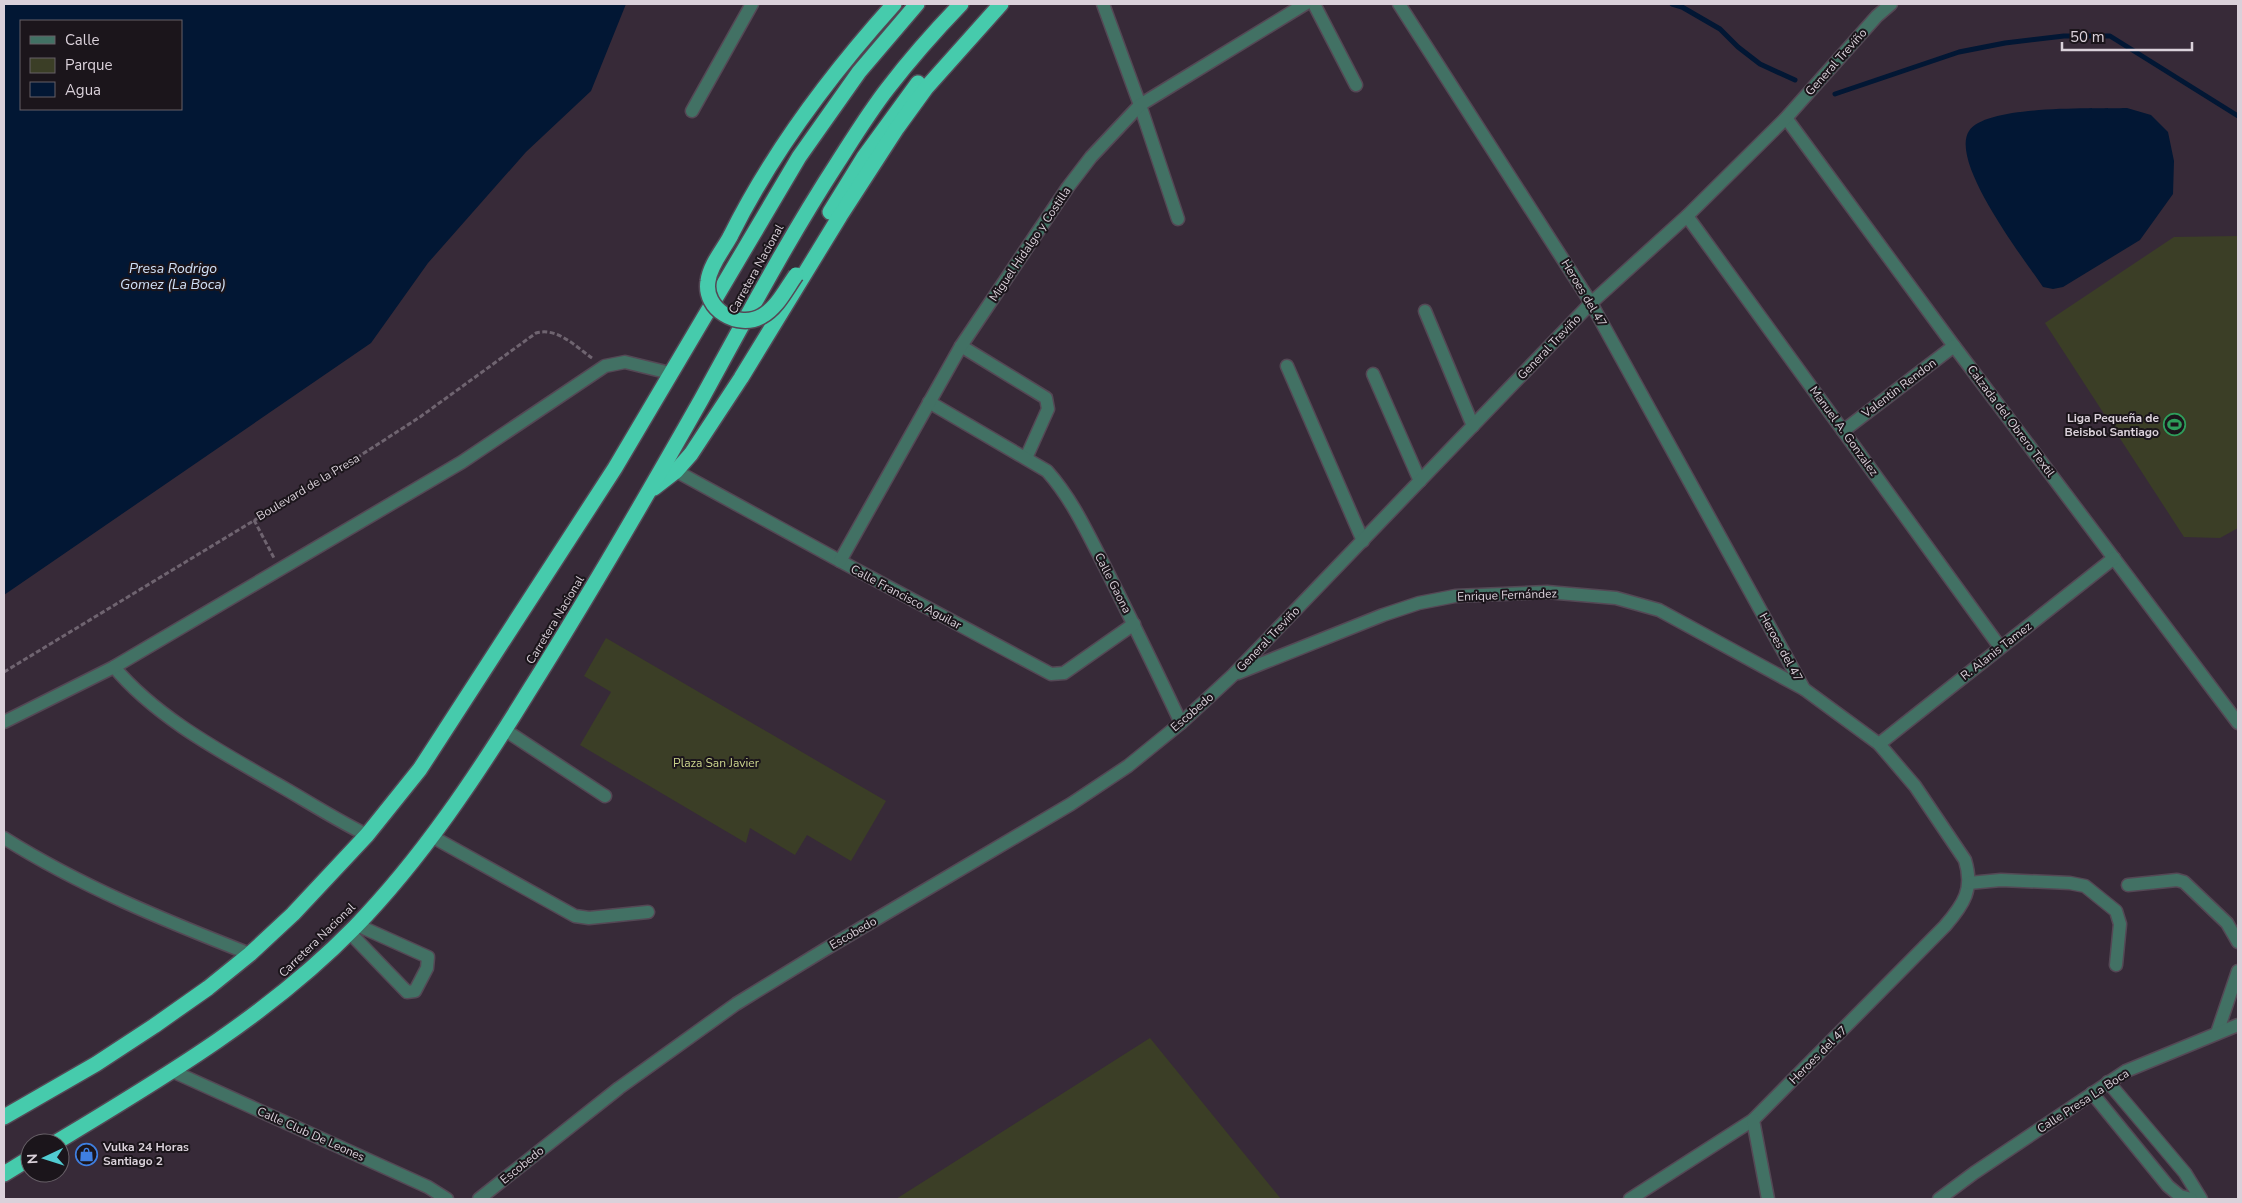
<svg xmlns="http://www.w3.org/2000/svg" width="2242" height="1203" font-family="'Nunito Sans',sans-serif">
	<rect width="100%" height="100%" fill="#372a38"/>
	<!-- green -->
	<g fill="#3b3e26">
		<polygon points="2238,236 2238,528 2220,538 2184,537 2045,323 2174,237"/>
		<polygon points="606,638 886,801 851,861 807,835 795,855 750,828 746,843 580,745 611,692 584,676"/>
		<polygon points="1150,1038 1281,1199 896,1199"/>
	</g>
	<!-- water -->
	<g fill="#021734" fill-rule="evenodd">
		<path d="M 4,4 L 626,4 L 591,91 L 526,152 L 428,263 L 371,343 L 4,595 ZM 21,21 L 181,21 L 181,109 L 21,109 Z"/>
		<path d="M 2127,108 L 2151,115 L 2168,132 L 2174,161 L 2173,194 L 2140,240 L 2063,287 L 2053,289 L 2043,287 C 2024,259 1949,162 1969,131 C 1986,104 2097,109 2127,108 Z"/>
	</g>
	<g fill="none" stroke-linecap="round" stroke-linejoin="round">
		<!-- stream -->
		<g stroke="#021734" stroke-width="5">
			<polyline points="1672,4 1682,7 1720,29 1738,47 1760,64 1795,80"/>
			<polyline points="1835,94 1959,52 2005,43 2064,36 2110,36 2238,116"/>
		</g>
		<defs>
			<g id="minor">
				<polyline points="1103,4 1140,105 1178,219"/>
				<polyline points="1314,4 1356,85"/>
				<path d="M 1399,4 L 1591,303 L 1804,689 L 1879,744 L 1915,786 L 1965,860 C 1974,889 1964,904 1945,926 L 1753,1120 L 1630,1199"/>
				<polyline points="692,111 752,4"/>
				<polyline points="1786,118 1954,346 2238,723"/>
				<polyline points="1687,216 2000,647"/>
				<polyline points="1425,311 1473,426"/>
				<polyline points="961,346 1046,398 1048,409 1026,458"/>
				<polyline points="1287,366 1363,541"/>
				<polyline points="1373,374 1420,481"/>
				<path d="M 929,402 L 1047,471 C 1072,499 1087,532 1104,565 C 1130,617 1156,670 1181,723"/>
				<polyline points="1843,431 1954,346"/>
				<polyline points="676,471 840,561 1051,674 1064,673 1134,624"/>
				<polyline points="840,561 961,346 1068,187 1091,157 1140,105 1305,4"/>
				<path d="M 114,667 C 157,718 220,751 277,784 C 307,801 336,820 367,835"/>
				<polyline points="1238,673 1383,615 1419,603 1455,596 1547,592 1616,598 1659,610 1804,689"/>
				<polyline points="4,722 114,667 462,462 605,366 625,362 670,373"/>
				<polyline points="505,730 605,796"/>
				<polyline points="1879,744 2114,558"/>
				<polyline points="431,836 575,916 589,918 648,912"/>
				<path d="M 4,838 C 80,886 166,921 250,954"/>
				<polyline points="1969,883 2001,880 2070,883 2085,886 2116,911 2120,924 2116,965"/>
				<polyline points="2128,885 2177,880 2184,882 2227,923 2238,942"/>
				<polyline points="349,932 407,992 415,991 427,968 428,957 357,925"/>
				<polyline points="2217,1033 2238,971"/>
				<polyline points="172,1071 428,1187 447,1199"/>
				<polyline points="2108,1082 2185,1173 2201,1199"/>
				<polyline points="2092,1093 2168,1186 2180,1196 2191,1199"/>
				<polyline points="1753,1120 1768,1199"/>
				<polyline points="479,1199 619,1088 736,1004 824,950 1071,804 1128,766 1181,723 1233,675 1591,303 1687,216 1786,118 1877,16 1891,4"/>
				<polyline points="1939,1199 1974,1173 2126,1071 2238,1025"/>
			</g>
			<g id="highway">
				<polyline points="830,212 864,157 918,83"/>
				<path d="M 730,237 C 772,152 831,74 894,4"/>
				<polyline points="654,488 676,471 691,454 741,378 840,216 897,128 926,88 1001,4"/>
				<polyline points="4,1117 96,1064 154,1026 208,988 250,954 293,914 367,835 420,769 615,468 799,157 859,72 917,4"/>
				<path d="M 55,1143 C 161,1079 268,1016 355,927 C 422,858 477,775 527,694 C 588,597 645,499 701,400 C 745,320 788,239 838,162 C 854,137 870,111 888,88 C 911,58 935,31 961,4"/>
				<polyline points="4,1174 30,1158"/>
			</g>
		</defs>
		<!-- minor casing -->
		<use href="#minor" stroke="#544855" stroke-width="15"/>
		<!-- highway casing -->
		<use href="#highway" stroke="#544855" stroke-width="18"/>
		<!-- path -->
		<g stroke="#6f6470" stroke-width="3" stroke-dasharray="5 2.5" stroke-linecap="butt">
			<polyline points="254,520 274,558"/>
			<path d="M 4,672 L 344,466 L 420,417 L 536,333 C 557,327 575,346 592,358"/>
		</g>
		<!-- minor -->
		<use href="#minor" stroke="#427164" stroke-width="12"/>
		<!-- highway -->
		<use href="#highway" stroke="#46cbac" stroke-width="15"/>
		<defs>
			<path id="highway-bridge" d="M 730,237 C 723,250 710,265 708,281 C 703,309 738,330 762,316 C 777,308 786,289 796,275"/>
		</defs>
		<!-- highway-bridge casing -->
		<use href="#highway-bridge" stroke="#544855" stroke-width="18" stroke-linecap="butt"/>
		<!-- highway-bridge -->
		<use href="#highway-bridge" stroke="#46cbac" stroke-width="15"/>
	</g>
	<!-- icons -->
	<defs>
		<symbol id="stadium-ring" viewBox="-11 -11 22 22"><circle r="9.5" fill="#1b151b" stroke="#2e9e5b" stroke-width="1.5"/><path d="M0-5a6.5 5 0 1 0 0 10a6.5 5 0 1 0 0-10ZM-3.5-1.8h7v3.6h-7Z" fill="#2e9e5b"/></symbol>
		<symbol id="shop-ring" viewBox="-11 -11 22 22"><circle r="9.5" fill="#1b151b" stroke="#3f7fe0" stroke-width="1.5"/><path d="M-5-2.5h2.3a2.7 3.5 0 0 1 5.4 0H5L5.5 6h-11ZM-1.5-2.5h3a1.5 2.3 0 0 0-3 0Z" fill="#3f7fe0"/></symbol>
	</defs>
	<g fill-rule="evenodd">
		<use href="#stadium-ring" x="2162" y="412" width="25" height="25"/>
		<use href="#shop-ring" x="74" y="1142" width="25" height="25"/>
	</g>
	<g text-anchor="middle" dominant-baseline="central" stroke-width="4" stroke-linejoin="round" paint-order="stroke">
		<!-- street labels -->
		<g font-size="12" fill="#dad1da" stroke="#1b151b">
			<text transform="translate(1836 62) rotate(-48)">General Treviño</text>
			<text transform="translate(1030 244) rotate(-56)">Miguel Hidalgo y Costilla</text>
			<text transform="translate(756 269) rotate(-61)">Carretera Nacional</text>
			<text transform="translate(1584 293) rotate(59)">Heroes del 47</text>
			<text transform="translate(1549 347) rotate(-46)">General Treviño</text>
			<text transform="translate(1899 388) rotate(-37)">Valentin Rendon</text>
			<text transform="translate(2011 421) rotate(53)">Calzada del Obrero Textil</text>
			<text transform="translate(1844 431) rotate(54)">Manuel A. Gonzalez</text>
			<text transform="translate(308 487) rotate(-31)">Boulevard de la Presa</text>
			<text transform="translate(1113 583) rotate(63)">Calle Gaona</text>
			<text transform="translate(1507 595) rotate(-2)">Enrique Fernández</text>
			<text transform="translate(906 597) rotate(28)">Calle Francisco Aguilar</text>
			<text transform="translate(555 620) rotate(-59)">Carretera Nacional</text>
			<text transform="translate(1268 639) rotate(-46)">General Treviño</text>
			<text transform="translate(1781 647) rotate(61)">Heroes del 47</text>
			<text transform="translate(1996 651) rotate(-38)">R. Alanis Tamez</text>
			<text transform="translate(1192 712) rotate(-41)">Escobedo</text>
			<text transform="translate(853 933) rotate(-30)">Escobedo</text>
			<text transform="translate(317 940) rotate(-44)">Carretera Nacional</text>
			<text transform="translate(1818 1055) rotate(-45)">Heroes del 47</text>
			<text transform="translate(2083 1101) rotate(-33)">Calle Presa La Boca</text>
			<text transform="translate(311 1134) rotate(24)">Calle Club De Leones</text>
			<text transform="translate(522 1165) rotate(-39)">Escobedo</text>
		</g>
		<!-- poi labels -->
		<g font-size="12" font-weight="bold" fill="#dad1da" stroke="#1b151b" text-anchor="end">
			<text x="2159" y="418">Liga Pequeña de<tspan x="2159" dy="14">Beisbol Santiago</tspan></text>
			<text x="103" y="1147" text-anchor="start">Vulka 24 Horas<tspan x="103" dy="14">Santiago 2</tspan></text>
		</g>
		<!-- park labels -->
		<g font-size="12" fill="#ccd58e" stroke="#1b151b">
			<text x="716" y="763">Plaza San Javier</text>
		</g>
		<!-- water labels -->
		<g font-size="14" font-style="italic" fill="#d0e1f8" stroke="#1b151b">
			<text x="173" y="268">Presa Rodrigo<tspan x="173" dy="16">Gomez (La Boca)</tspan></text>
		</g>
	</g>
	<!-- border -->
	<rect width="2242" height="1203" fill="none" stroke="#dad1da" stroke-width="10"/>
	<!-- legend -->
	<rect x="20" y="20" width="162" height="90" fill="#1b151b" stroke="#676067"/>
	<rect x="30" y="36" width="25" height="8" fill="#427164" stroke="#676067"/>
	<text x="65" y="45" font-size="15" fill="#dad1da">Calle</text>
	<rect x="30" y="58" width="25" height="15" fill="#3b3e26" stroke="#676067"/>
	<text x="65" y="70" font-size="15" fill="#dad1da">Parque</text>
	<rect x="30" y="82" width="25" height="15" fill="#021734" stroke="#676067"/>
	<text x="65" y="95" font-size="15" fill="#dad1da">Agua</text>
	<!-- north arrow -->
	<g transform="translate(45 1158) rotate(266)"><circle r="24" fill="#1b151b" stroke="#676067"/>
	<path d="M0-4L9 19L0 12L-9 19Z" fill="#51ccd2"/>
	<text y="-8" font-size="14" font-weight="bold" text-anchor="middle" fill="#dad1da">N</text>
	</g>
	<!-- scale -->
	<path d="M2062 42v8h130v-8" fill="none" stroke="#dad1da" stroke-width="2.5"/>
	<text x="2070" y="42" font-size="15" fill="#dad1da" stroke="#1b151b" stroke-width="4" paint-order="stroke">50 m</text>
</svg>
